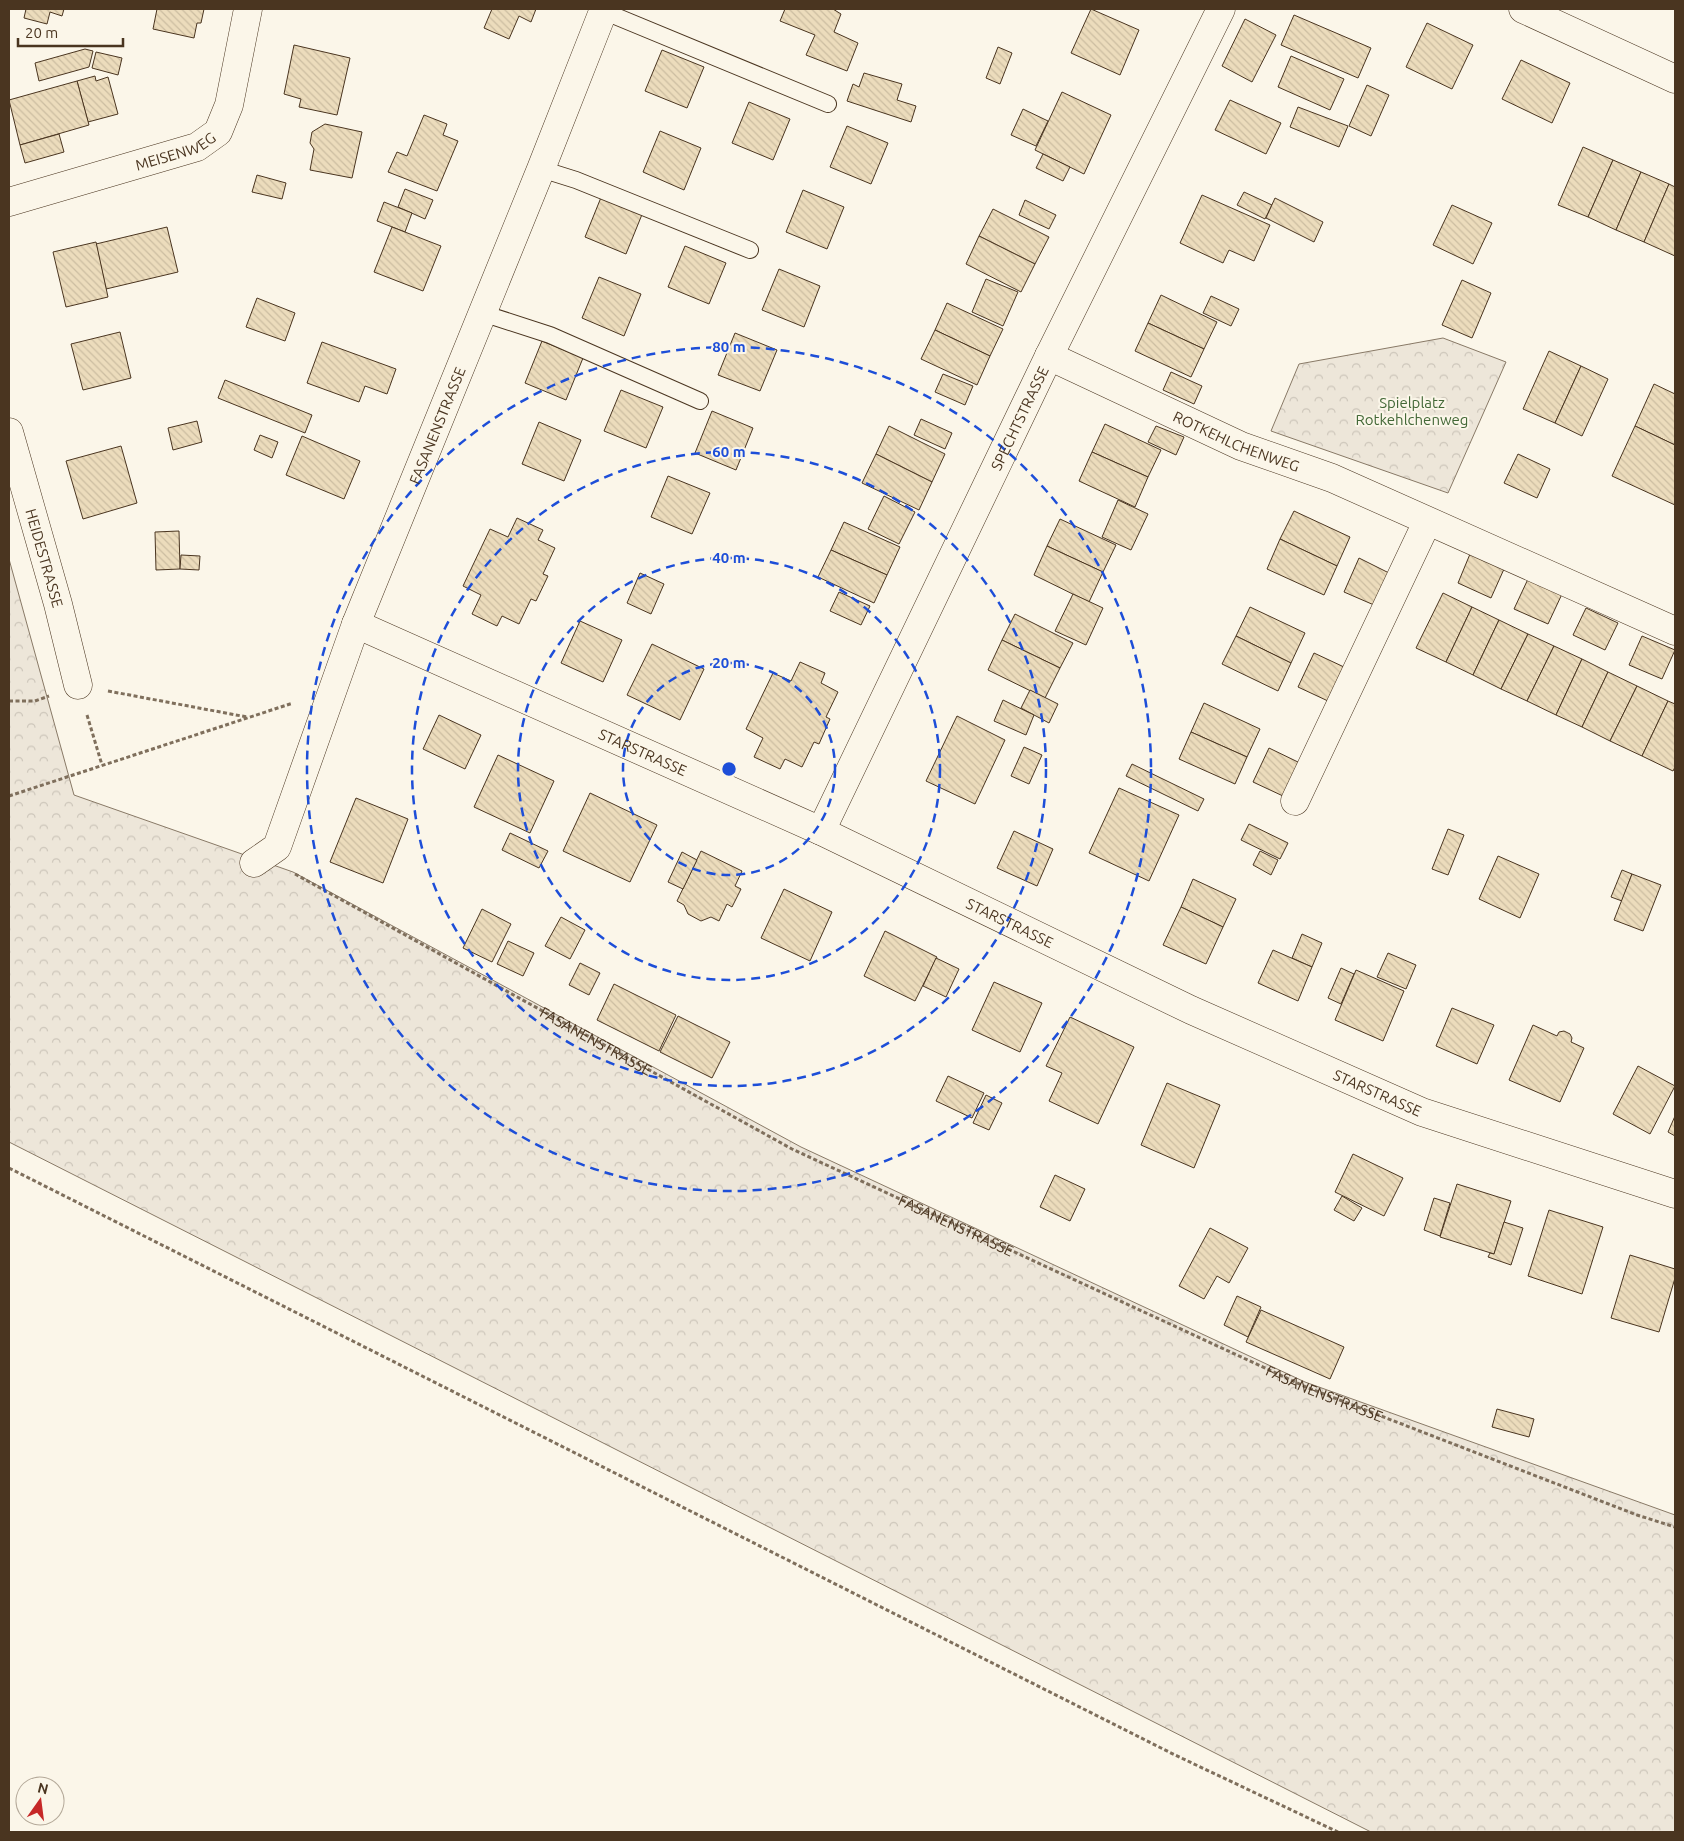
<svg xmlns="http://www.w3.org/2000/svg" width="1684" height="1841" font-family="Ubuntu,sans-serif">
	<defs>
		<pattern id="forest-crowns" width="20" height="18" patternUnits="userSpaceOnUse" patternTransform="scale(1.25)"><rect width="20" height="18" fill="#ede6d9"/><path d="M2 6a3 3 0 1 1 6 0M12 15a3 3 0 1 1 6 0" fill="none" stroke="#cdc6ba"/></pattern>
		<pattern id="building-back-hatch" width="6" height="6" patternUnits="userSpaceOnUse" patternTransform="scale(1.25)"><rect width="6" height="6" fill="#ecdcbc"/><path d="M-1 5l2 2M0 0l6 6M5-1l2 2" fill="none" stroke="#ccbda1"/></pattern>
	</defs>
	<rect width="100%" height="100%" fill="#fbf6e9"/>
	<!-- forest -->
	<g fill="url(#forest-crowns)" stroke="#887966">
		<polygon points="1443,338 1506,362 1448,493 1271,431 1299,364"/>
		<polygon points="9,559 74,795 293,872 801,1147 1305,1382 1675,1515 1675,1832 1371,1832 9,1142"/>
	</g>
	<!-- building -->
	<g fill="url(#building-back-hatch)" stroke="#4a3520">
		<polygon points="26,9 64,9 62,16 50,12 47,24 24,18"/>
		<polygon points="157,9 204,9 201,23 197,23 194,38 153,29"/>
		<polygon points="492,9 536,9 531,22 519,16 509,39 484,28"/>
		<polygon points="785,9 833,9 841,14 834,32 858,43 847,71 806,55 815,35 780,21"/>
		<polygon points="1091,9 1139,30 1120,75 1071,53"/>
		<polygon points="1294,15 1371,48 1358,78 1281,45"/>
		<polygon points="1245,19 1276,35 1252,82 1222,66"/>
		<polygon points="1427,23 1473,45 1452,89 1406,67"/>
		<polygon points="294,45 350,58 337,115 299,107 301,99 284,94"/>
		<polygon points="998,47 1012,53 1000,84 986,78"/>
		<polygon points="85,49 93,51 89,67 39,81 35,63"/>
		<polygon points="662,50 704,67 687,108 645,91"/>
		<polygon points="96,52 122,58 118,75 92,68"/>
		<polygon points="1291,56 1344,79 1330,110 1278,87"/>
		<polygon points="1521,60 1570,83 1552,123 1502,99"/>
		<polygon points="864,73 902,84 897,100 916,106 911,122 847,101 853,84 859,87"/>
		<polygon points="95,76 96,81 108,77 118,114 88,122 77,81"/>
		<polygon points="77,81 89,125 20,145 9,100"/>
		<polygon points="1367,85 1389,95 1371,136 1349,126"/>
		<polygon points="1062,92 1111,115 1084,174 1035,150"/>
		<polygon points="1230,100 1281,123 1266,154 1215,130"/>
		<polygon points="749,102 790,119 773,160 732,143"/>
		<polygon points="1298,107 1348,126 1339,147 1290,127"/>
		<polygon points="1023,109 1048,121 1036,146 1011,135"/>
		<polygon points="424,115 447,124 443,135 458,141 437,191 388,172 397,152 407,156"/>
		<polygon points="325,124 362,132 352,178 310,170 314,149 310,143 312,132"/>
		<polygon points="847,126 888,143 871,184 830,167"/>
		<polygon points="660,131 701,148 684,190 643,172"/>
		<polygon points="59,134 64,152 25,163 20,145"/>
		<polygon points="1583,147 1613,160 1588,217 1558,205"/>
		<polygon points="1043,154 1070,167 1063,181 1036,168"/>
		<polygon points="1613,160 1641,172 1616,230 1588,217"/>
		<polygon points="1641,172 1669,184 1644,242 1616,230"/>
		<polygon points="257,175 286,183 282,199 252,192"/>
		<polygon points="1669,184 1675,187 1675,256 1644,242"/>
		<polygon points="405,189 433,200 425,219 398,207"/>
		<polygon points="803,190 844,207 827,249 786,232"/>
		<polygon points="1244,192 1272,205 1265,219 1237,205"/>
		<polygon points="602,195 643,212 626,254 585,237"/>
		<polygon points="1202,195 1270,225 1254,261 1229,250 1223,263 1180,243"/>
		<polygon points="1275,198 1323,222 1314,242 1266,218"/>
		<polygon points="1025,200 1056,215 1049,229 1019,215"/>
		<polygon points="384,202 412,213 405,232 377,221"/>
		<polygon points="1452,205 1492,223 1473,264 1433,245"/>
		<polygon points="993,209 1049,237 1035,264 979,236"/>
		<polygon points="167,227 178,272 106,289 96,244"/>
		<polygon points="392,227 441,246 423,291 374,272"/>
		<polygon points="979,236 1035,264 1021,292 966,264"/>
		<polygon points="96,242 108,297 66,307 53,252"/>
		<polygon points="685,246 726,263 709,304 668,287"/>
		<polygon points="779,269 820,286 804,327 762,310"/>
		<polygon points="599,277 641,294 624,336 582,318"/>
		<polygon points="986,279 1018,292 1003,326 972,312"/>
		<polygon points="1462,280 1491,293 1472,338 1442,325"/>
		<polygon points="1161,295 1217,322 1204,349 1148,323"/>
		<polygon points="1211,296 1239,309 1231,326 1203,313"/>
		<polygon points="257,298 295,313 285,341 246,327"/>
		<polygon points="947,303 1003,329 990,356 935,330"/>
		<polygon points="1148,323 1204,349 1191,377 1135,351"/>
		<polygon points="935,330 990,356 977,385 921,359"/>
		<polygon points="120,332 131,378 83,390 71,344"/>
		<polygon points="735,333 777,350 760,391 718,375"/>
		<polygon points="542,341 583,358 566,400 525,383"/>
		<polygon points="322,342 396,369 387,394 365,386 359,402 307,383"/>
		<polygon points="1549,351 1581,366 1555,423 1523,409"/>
		<polygon points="1581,366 1608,379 1582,436 1555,423"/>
		<polygon points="1171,372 1202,386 1194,404 1163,390"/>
		<polygon points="943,374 973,386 965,405 935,392"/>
		<polygon points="225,380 312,415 305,433 218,398"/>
		<polygon points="1654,384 1675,394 1675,445 1635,426"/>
		<polygon points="621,390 663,407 646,448 604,431"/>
		<polygon points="712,411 753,428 736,470 695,453"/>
		<polygon points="921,419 952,433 945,449 914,435"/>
		<polygon points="197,421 202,442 173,450 168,428"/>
		<polygon points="539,422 581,440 564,481 522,464"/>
		<polygon points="1105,424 1161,450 1148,477 1092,452"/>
		<polygon points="889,426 945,454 932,482 876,454"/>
		<polygon points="1156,426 1184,437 1176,455 1148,442"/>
		<polygon points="1635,426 1675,445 1675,505 1612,476"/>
		<polygon points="260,435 278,442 272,458 254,450"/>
		<polygon points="302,436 360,461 344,499 286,475"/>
		<polygon points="121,446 137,503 83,519 66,461"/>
		<polygon points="1092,452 1148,477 1135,507 1079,481"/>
		<polygon points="876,454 932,482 919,510 862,483"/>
		<polygon points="1518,454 1550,469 1537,498 1504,483"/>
		<polygon points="668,476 710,493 692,534 651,517"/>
		<polygon points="884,496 915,512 899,544 868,529"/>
		<polygon points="1118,500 1148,514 1131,550 1102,537"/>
		<polygon points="1294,511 1350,537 1337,566 1280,539"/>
		<polygon points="517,518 543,530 538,540 555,548 543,574 548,576 536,601 531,599 519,624 502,616 497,626 472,614 481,595 463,586 490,529 508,537"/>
		<polygon points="1060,519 1116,545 1103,572 1047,546"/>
		<polygon points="844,522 900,547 887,575 831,550"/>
		<polygon points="179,531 180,569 156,570 155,532"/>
		<polygon points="1280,539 1337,566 1324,595 1267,569"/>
		<polygon points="1047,546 1103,572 1089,602 1034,575"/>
		<polygon points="831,550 887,575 874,603 818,577"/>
		<polygon points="1470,554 1504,569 1491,598 1458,583"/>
		<polygon points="181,555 200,556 199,570 180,569"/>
		<polygon points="1359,558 1389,573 1374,605 1344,592"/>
		<polygon points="640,573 664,584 651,614 627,603"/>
		<polygon points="1528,579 1562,594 1548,624 1514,609"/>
		<polygon points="839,592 870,606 861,625 830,611"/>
		<polygon points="1443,593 1472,607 1446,662 1416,648"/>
		<polygon points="1073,594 1103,608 1086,645 1055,631"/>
		<polygon points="1250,607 1305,633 1291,663 1236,636"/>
		<polygon points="1472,607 1499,620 1473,675 1446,662"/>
		<polygon points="1586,608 1618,623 1605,650 1573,635"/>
		<polygon points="1015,614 1073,643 1060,668 1002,640"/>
		<polygon points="1499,620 1528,634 1501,689 1473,675"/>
		<polygon points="580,621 622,640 603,682 561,663"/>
		<polygon points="1528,634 1554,646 1527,701 1501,689"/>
		<polygon points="1236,636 1291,663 1278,691 1222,664"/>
		<polygon points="1642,636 1675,650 1662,679 1629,665"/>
		<polygon points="1002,640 1060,668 1045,698 988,670"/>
		<polygon points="652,644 704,669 680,720 627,695"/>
		<polygon points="1554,646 1582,659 1556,715 1527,701"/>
		<polygon points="1314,653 1344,667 1328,701 1298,687"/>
		<polygon points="1582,659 1608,672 1582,727 1556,715"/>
		<polygon points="800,662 825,673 821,683 838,692 826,717 830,719 819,744 814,742 802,767 785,759 780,769 754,757 763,738 746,729 773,673 791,681"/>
		<polygon points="1608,672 1637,686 1610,741 1582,727"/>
		<polygon points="1637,686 1668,701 1642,756 1610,741"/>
		<polygon points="1030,690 1058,704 1049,723 1021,708"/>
		<polygon points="1003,700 1034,715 1026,735 994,721"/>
		<polygon points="1668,701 1675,704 1675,767 1673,771 1642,756"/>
		<polygon points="1204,703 1260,729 1247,757 1191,732"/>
		<polygon points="439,715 481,735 465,769 423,749"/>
		<polygon points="957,716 1005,740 975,804 926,781"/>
		<polygon points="1191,732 1247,757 1235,784 1179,759"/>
		<polygon points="1024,747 1042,755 1029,784 1011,776"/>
		<polygon points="1269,748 1300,763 1283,796 1253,782"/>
		<polygon points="498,755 554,781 530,833 474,807"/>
		<polygon points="1132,764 1204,799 1198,811 1126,776"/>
		<polygon points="1119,788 1179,815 1149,881 1089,853"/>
		<polygon points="590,793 657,825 630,882 563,851"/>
		<polygon points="356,798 408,819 383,883 330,862"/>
		<polygon points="1249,824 1288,843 1280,859 1241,840"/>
		<polygon points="1448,829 1464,835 1448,875 1432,869"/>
		<polygon points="1014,831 1053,849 1037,886 997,868"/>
		<polygon points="510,833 548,851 539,868 502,850"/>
		<polygon points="701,851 742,871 735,886 741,889 732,907 727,904 719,921 711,917 701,921 688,914 684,905 677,901"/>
		<polygon points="1260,851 1278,860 1271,875 1253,865"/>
		<polygon points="682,852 697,860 683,889 668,882"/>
		<polygon points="1498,856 1539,874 1520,918 1479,899"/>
		<polygon points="1622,870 1632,874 1622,901 1611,897"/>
		<polygon points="1632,874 1661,885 1643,931 1614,920"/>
		<polygon points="1193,879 1236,899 1223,927 1181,907"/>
		<polygon points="784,889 832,912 810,961 761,938"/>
		<polygon points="1181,907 1223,927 1206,964 1163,945"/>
		<polygon points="482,909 511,924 492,962 463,948"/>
		<polygon points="561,917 585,930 570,959 545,946"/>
		<polygon points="885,931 937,957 915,1001 864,976"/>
		<polygon points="1302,934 1322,943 1312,967 1292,958"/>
		<polygon points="508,941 534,953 523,976 497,964"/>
		<polygon points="1273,950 1312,967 1298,1001 1258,983"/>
		<polygon points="1388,953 1416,965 1406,989 1377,977"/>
		<polygon points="936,958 959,969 946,997 923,986"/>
		<polygon points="580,963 600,973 589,995 569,985"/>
		<polygon points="1341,968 1354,974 1341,1004 1328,998"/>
		<polygon points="1356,970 1404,991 1383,1041 1335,1020"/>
		<polygon points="994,982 1042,1003 1020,1052 972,1030"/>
		<polygon points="614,984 676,1015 659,1051 597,1020"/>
		<polygon points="1452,1008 1494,1025 1477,1064 1436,1046"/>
		<polygon points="678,1016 730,1042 712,1078 660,1052"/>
		<polygon points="1070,1017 1134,1047 1098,1124 1049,1101 1062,1073 1046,1066"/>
		<polygon points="1533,1025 1557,1036 1559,1032 1564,1031 1570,1034 1572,1038 1571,1042 1584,1048 1560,1102 1509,1080"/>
		<polygon points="1638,1066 1675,1086 1650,1134 1613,1114"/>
		<polygon points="948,1076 984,1093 972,1118 936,1101"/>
		<polygon points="1167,1083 1220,1105 1194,1168 1141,1145"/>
		<polygon points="986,1095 1002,1103 989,1130 973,1123"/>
		<polygon points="1675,1116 1675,1136 1668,1132"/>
		<polygon points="1353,1154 1403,1178 1384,1216 1335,1192"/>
		<polygon points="1055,1175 1085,1189 1070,1221 1040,1207"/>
		<polygon points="1457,1184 1511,1201 1494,1254 1440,1237"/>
		<polygon points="1342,1196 1362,1208 1354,1221 1334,1210"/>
		<polygon points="1434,1198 1450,1203 1440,1236 1424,1230"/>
		<polygon points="1549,1210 1603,1227 1582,1294 1528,1276"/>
		<polygon points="1504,1222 1523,1228 1511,1265 1488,1257 1490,1253 1494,1254"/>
		<polygon points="1210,1228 1248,1248 1229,1283 1217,1276 1204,1299 1179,1286"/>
		<polygon points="1630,1255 1675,1269 1675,1278 1659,1332 1611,1318"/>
		<polygon points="1237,1296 1261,1307 1248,1337 1224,1325"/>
		<polygon points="1261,1310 1344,1347 1330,1379 1246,1342"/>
		<polygon points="1497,1409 1534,1419 1529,1437 1492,1427"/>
	</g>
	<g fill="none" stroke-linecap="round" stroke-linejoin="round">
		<defs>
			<g id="service">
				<polyline points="603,11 828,104"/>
				<polyline points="541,169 576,180 750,250"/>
				<polyline points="482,313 550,335 700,401"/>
			</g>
			<g id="minor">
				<polyline points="1523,9 1675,79"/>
				<path id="s2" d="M 9,202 L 197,147 L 218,132 L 229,105 L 248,9"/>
				<path id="s3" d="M 1049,356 L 1241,446 L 1332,478 L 1675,631"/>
				<path id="s4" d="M 9,432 L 58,604 L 78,685"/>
				<path id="s5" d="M 356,624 L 821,831 L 1191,1010 L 1422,1112 L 1675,1194"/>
				<polyline points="1295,801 1427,522"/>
				<path id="s6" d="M 821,831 L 1049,356 L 1221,9"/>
				<path id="s7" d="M 254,863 L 277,847 L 356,624 L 541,169 L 604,9"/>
			</g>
		</defs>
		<!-- service casing -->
		<use href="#service" stroke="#4a3520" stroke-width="18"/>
		<!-- minor casing -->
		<use href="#minor" stroke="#4a3520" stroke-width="29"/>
		<!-- path -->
		<g stroke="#7f6f5c" stroke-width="3" stroke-dasharray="4 2.5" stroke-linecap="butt">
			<polyline points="108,691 247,717"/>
			<polyline points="9,701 35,701 49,696"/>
			<polyline points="87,715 102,765"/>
			<polyline points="9,796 293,703"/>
			<path id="s1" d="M 295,874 L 792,1149 L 1306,1387 L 1637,1515 L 1675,1527"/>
			<polyline points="9,1168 1175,1755 1338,1832"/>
		</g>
		<!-- service -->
		<use href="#service" stroke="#fbf6e9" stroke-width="16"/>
		<!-- minor -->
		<use href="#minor" stroke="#fbf6e9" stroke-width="28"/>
	</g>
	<!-- distance rings -->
	<g fill="none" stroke="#1d4ed8" stroke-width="2.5" stroke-dasharray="9 6">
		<circle cx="729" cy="769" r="106"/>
		<circle cx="729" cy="769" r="211"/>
		<circle cx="729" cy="769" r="317"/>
		<circle cx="729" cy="769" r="422"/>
	</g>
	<g text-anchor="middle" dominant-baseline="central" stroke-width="4" stroke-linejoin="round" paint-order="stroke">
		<!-- street labels -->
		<g font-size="15" fill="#4a3520" stroke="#fbf6e9">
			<text stroke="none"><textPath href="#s2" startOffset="174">MEISENWEG</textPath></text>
			<text stroke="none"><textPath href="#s6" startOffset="458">SPECHTSTRASSE</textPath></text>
			<text stroke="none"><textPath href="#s7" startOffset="479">FASANENSTRASSE</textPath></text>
			<text stroke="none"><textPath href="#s3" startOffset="206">ROTKEHLCHENWEG</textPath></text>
			<text stroke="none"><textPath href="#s4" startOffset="131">HEIDESTRASSE</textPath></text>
			<text stroke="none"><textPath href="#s5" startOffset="314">STARSTRASSE</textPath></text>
			<text stroke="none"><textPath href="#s5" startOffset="719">STARSTRASSE</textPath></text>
			<text stroke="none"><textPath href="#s1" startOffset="344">FASANENSTRASSE</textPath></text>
			<text stroke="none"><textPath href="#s5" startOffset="1124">STARSTRASSE</textPath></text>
			<text stroke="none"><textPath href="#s1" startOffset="749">FASANENSTRASSE</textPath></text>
			<text stroke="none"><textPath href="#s1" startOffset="1154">FASANENSTRASSE</textPath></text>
		</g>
		<!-- park labels -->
		<g font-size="15" fill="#436837" stroke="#fbf6e9">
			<text x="1412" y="402">Spielplatz<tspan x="1412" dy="17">Rotkehlchenweg</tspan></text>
		</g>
	</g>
	<circle cx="729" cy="769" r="8" fill="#1d4ed8" stroke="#fbf6e9" stroke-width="2.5"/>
	<g font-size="15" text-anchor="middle" font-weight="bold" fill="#1d4ed8" stroke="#fbf6e9" stroke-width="4" stroke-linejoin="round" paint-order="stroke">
		<text x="729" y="352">80 m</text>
		<text x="729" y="457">60 m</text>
		<text x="729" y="563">40 m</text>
		<text x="729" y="668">20 m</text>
	</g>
	<!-- border -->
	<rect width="1684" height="1841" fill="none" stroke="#4a3520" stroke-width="20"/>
	<!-- north arrow -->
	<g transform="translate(40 1801) rotate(14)"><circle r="24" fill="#fbf6e9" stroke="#b4a999"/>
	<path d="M0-4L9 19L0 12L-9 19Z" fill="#c62828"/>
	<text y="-8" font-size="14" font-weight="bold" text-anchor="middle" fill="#4a3520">N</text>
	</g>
	<!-- scale -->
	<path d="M18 38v8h105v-8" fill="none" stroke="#4a3520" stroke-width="2.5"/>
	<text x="25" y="38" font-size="15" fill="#4a3520" stroke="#fbf6e9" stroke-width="4" paint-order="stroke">20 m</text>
</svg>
